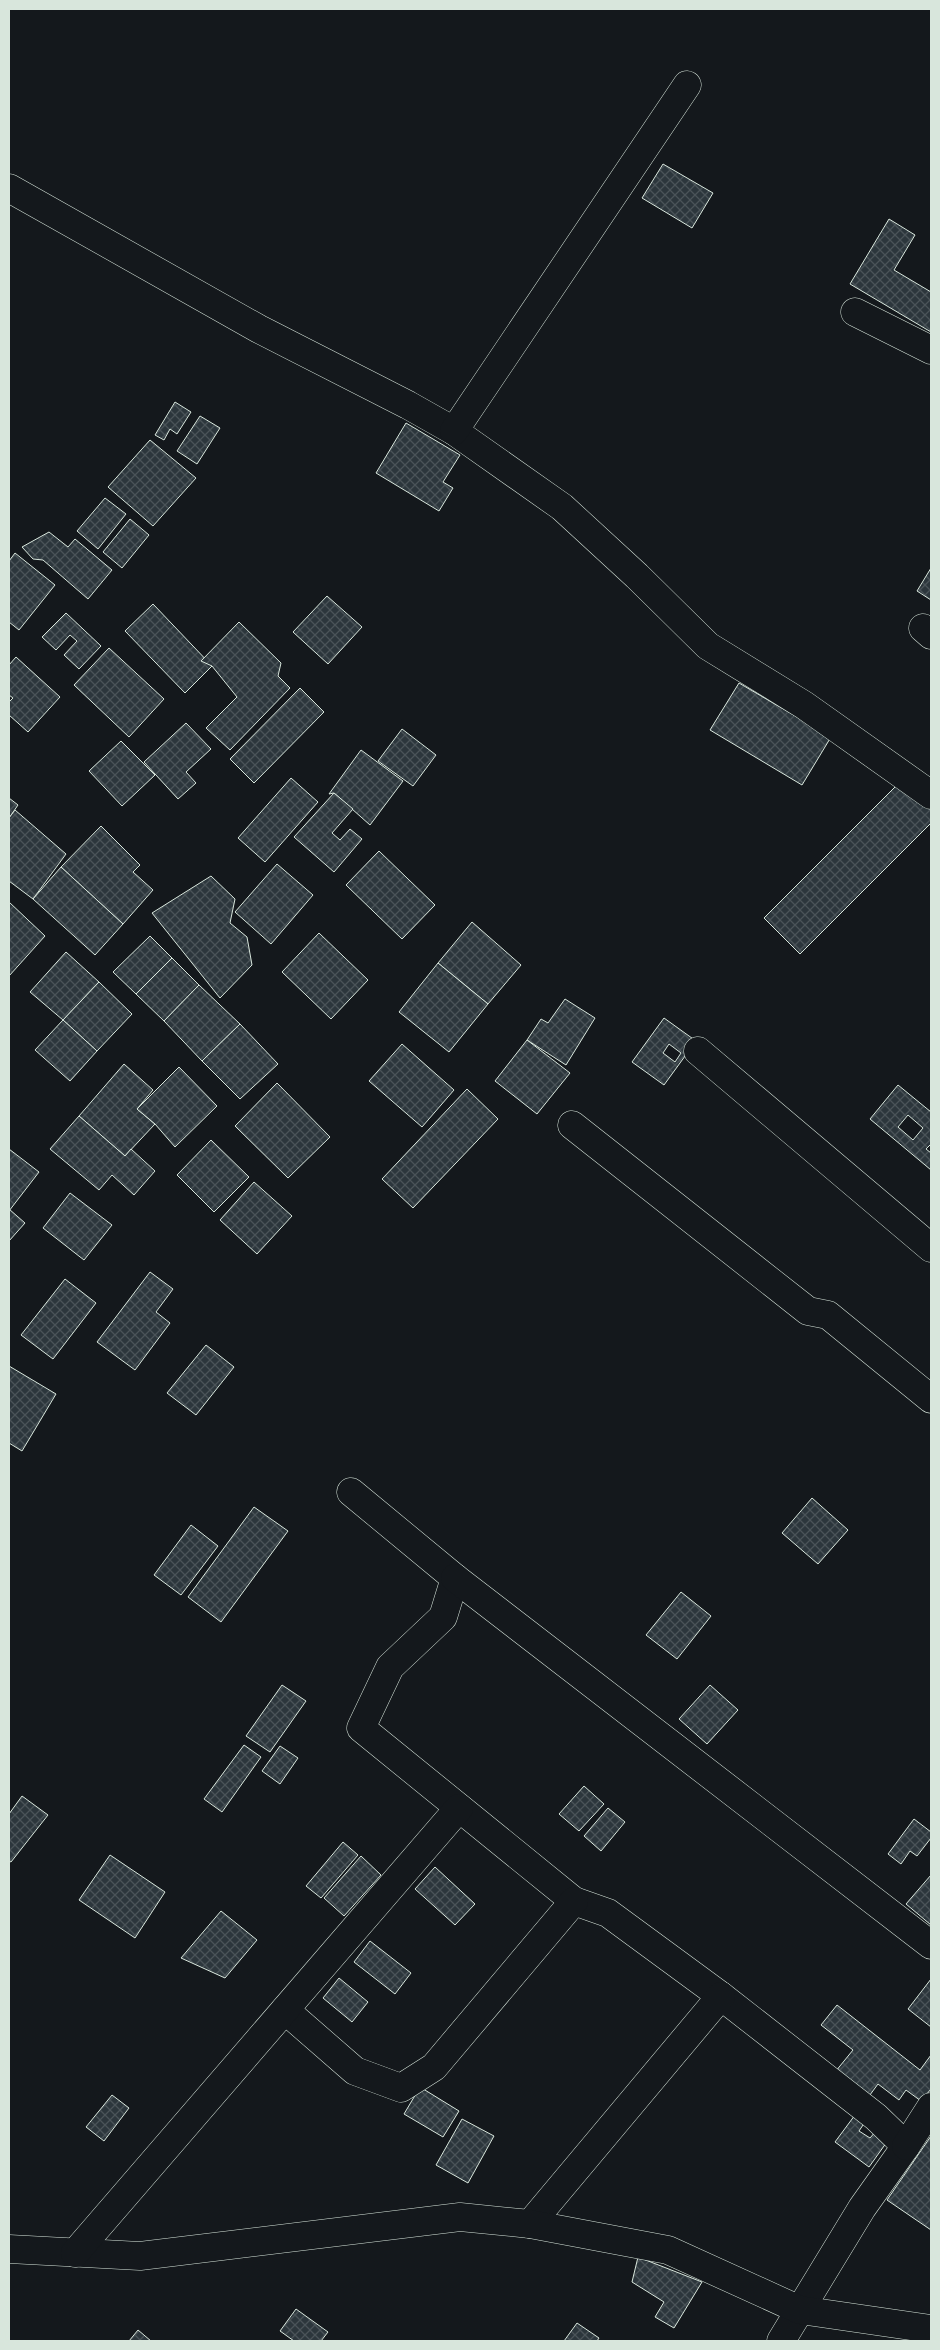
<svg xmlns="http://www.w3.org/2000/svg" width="940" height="2350" font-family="Inter,sans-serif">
	<defs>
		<pattern id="building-cross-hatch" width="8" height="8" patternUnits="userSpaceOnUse" patternTransform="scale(1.25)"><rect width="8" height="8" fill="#2c363c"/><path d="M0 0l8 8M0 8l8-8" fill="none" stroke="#4a5358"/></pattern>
	</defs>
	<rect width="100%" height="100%" fill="#14181c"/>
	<!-- building -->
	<g fill="url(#building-cross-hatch)" stroke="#d8e6dc" fill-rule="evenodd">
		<polygon points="663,164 713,193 692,228 642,198"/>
		<polygon points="889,219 915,235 894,270 931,292 931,332 850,284"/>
		<polygon points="175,402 191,412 177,434 170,429 164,440 155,435"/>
		<polygon points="200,416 220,428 197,464 177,451"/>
		<polygon points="406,423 460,455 443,482 453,488 439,511 376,473"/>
		<polygon points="150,440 196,478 153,526 108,487"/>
		<polygon points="105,498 126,514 98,549 77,531"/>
		<polygon points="130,519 149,535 122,568 103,552"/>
		<polygon points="49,532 68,547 75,539 112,570 88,599 43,560 33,559 22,547"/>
		<polygon points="15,553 55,585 19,630 9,622 9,561"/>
		<polygon points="931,568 931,600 917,591"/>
		<polygon points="327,596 362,627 328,664 293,632"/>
		<polygon points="153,604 212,666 185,693 125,631"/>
		<polygon points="66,613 101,646 79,669 64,655 77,641 70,635 56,650 42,637"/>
		<polygon points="239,622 281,663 278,676 290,688 230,750 206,728 237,697 212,666 201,661"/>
		<polygon points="109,648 164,699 129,737 74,685"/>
		<polygon points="16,657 60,697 28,732 9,715 9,702 13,698 9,695 9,665"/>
		<polygon points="739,683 831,737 802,785 710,730"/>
		<polygon points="300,688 324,712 254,783 230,759"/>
		<polygon points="186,723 211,749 186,772 196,783 178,799 144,762"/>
		<polygon points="402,729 436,755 413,786 378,761"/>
		<polygon points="121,741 155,775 122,806 89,771"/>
		<polygon points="361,750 403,781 370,825 334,793 329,794"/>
		<polygon points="291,778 318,802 265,862 238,838"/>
		<polygon points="902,780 931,809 931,823 800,954 764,918"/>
		<polygon points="334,793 353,809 332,833 340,840 350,829 362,839 334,872 294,837"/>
		<polygon points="9,798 18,805 9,818"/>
		<polygon points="15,810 66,854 33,899 9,881 9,818"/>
		<polygon points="101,826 140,865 133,872 153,890 123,924 61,867"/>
		<polygon points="379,851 435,905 402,939 346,885"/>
		<polygon points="277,864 313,895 271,944 235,912"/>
		<polygon points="61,867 123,924 95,955 33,899"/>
		<polygon points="211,876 235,899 230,923 247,937 252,965 220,998 152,913"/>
		<polygon points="9,902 45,936 9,976"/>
		<polygon points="472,922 521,965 488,1004 438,963"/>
		<polygon points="319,933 368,980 331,1019 282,972"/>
		<polygon points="150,936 172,958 136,994 113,972"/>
		<polygon points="66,952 99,982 63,1020 30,992"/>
		<polygon points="172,958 199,985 164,1021 136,994"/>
		<polygon points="438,963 488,1004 449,1052 399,1012"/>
		<polygon points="99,982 132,1014 97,1051 63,1020"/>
		<polygon points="199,985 240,1024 202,1061 164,1021"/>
		<polygon points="565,999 595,1018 566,1065 527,1040 541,1019 548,1023"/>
		<path d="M 664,1018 L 696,1041 L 664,1085 L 632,1062 ZM 669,1044 L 681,1053 L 675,1062 L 663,1053 Z"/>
		<polygon points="63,1020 97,1051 70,1081 35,1050"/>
		<polygon points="240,1024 278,1064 240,1099 202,1061"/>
		<polygon points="527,1040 570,1073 537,1114 495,1081"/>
		<polygon points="402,1044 454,1090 422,1127 369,1081"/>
		<polygon points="124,1064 153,1090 137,1109 155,1124 125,1156 79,1116"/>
		<polygon points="179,1067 217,1106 175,1147 155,1124 137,1109"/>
		<polygon points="277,1083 330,1137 288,1178 235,1126"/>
		<path d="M 898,1085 L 931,1112 L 931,1144 L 926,1149 L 931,1153 L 931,1170 L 870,1119 ZM 908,1115 L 923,1128 L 913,1140 L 898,1127 Z"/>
		<polygon points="467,1089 498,1119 413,1208 382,1179"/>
		<polygon points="79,1116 125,1156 131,1149 155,1171 134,1195 112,1175 99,1190 50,1149"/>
		<polygon points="211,1140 249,1177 214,1212 177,1175"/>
		<polygon points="9,1149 39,1172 9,1211"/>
		<polygon points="254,1182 292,1216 257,1254 220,1220"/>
		<polygon points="70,1193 112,1225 84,1260 43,1228"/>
		<polygon points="9,1209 25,1223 9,1241"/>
		<polygon points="150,1272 173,1289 156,1312 170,1323 135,1370 97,1342"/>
		<polygon points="65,1279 96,1303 53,1359 21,1335"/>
		<polygon points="206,1345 234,1367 196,1415 167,1393"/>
		<polygon points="9,1366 56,1394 22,1451 9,1443"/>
		<polygon points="812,1498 848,1530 818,1564 782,1533"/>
		<polygon points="254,1507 288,1531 221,1622 188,1597"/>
		<polygon points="191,1525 218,1546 181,1595 154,1575"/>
		<polygon points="681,1592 711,1616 677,1659 646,1635"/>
		<polygon points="282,1685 306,1701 270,1752 246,1736"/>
		<polygon points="710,1685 738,1710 707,1744 679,1719"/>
		<polygon points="244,1745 261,1757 222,1812 204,1799"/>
		<polygon points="280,1746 298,1758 280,1784 262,1771"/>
		<polygon points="584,1786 604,1804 579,1831 559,1814"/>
		<polygon points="22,1796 48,1815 11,1862 9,1861 9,1814"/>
		<polygon points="608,1808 625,1822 601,1851 584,1836"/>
		<polygon points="914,1819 931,1832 931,1838 917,1856 910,1851 901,1864 888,1854"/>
		<polygon points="343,1842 358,1855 321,1898 306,1886"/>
		<polygon points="110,1855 165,1892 135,1938 79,1900"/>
		<polygon points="361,1856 381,1875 344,1916 324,1898"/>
		<polygon points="435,1867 475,1904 455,1925 415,1889"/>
		<polygon points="931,1875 931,1925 906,1904"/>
		<polygon points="221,1911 257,1940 225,1978 181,1958"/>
		<polygon points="370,1941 411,1973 395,1994 354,1962"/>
		<polygon points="339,1978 368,2002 352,2022 323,1998"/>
		<polygon points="931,1979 931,2027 908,2009"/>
		<polygon points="837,2005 920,2070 931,2055 931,2089 921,2101 906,2090 899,2100 878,2084 864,2103 831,2077 853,2050 821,2025"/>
		<polygon points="420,2087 459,2111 443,2137 404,2114"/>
		<polygon points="112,2095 129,2108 104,2141 86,2127"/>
		<polygon points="855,2115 865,2122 859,2131 870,2138 876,2131 889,2139 869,2167 835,2142"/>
		<polygon points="462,2119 494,2136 468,2183 436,2165"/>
		<polygon points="931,2136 931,2230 887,2200"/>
		<polygon points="638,2257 702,2282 674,2328 655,2317 664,2302 632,2282"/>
		<polygon points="296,2309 328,2332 321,2341 294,2341 280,2331"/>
		<polygon points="577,2323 599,2338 597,2341 564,2341"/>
		<polygon points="138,2330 151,2341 129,2341"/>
	</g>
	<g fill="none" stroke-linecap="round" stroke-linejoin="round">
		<defs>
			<g id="minor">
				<polyline points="9,188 259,329 408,405 454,431 562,507 637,576 708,646 804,705 931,795"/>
				<polyline points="855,312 931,350"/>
				<polyline points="454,431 687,85"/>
				<polyline points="923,628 931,635"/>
				<polyline points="698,1051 931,1248"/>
				<polyline points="572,1125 808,1311 828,1315 931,1399"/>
				<polyline points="351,1492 455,1578 443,1617 390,1667 361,1728 574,1901 608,1913 721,1996 876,2117 906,2146 862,2208 781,2341"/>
				<polyline points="455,1578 931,1945"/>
				<polyline points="285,2010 355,2071 401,2088 434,2067 574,1901"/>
				<polyline points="906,2146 931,2107"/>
				<polyline points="530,2224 721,1996"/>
				<polyline points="9,2249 140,2256 460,2217 530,2224 668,2250 800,2310 931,2329"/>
				<polyline points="75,2253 459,1808"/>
			</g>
		</defs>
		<!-- minor casing -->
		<use href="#minor" stroke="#d8e6dc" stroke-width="29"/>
		<!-- minor -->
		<use href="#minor" stroke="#14181c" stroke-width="28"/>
	</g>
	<!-- border -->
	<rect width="940" height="2350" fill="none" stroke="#d8e6dc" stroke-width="20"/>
</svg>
